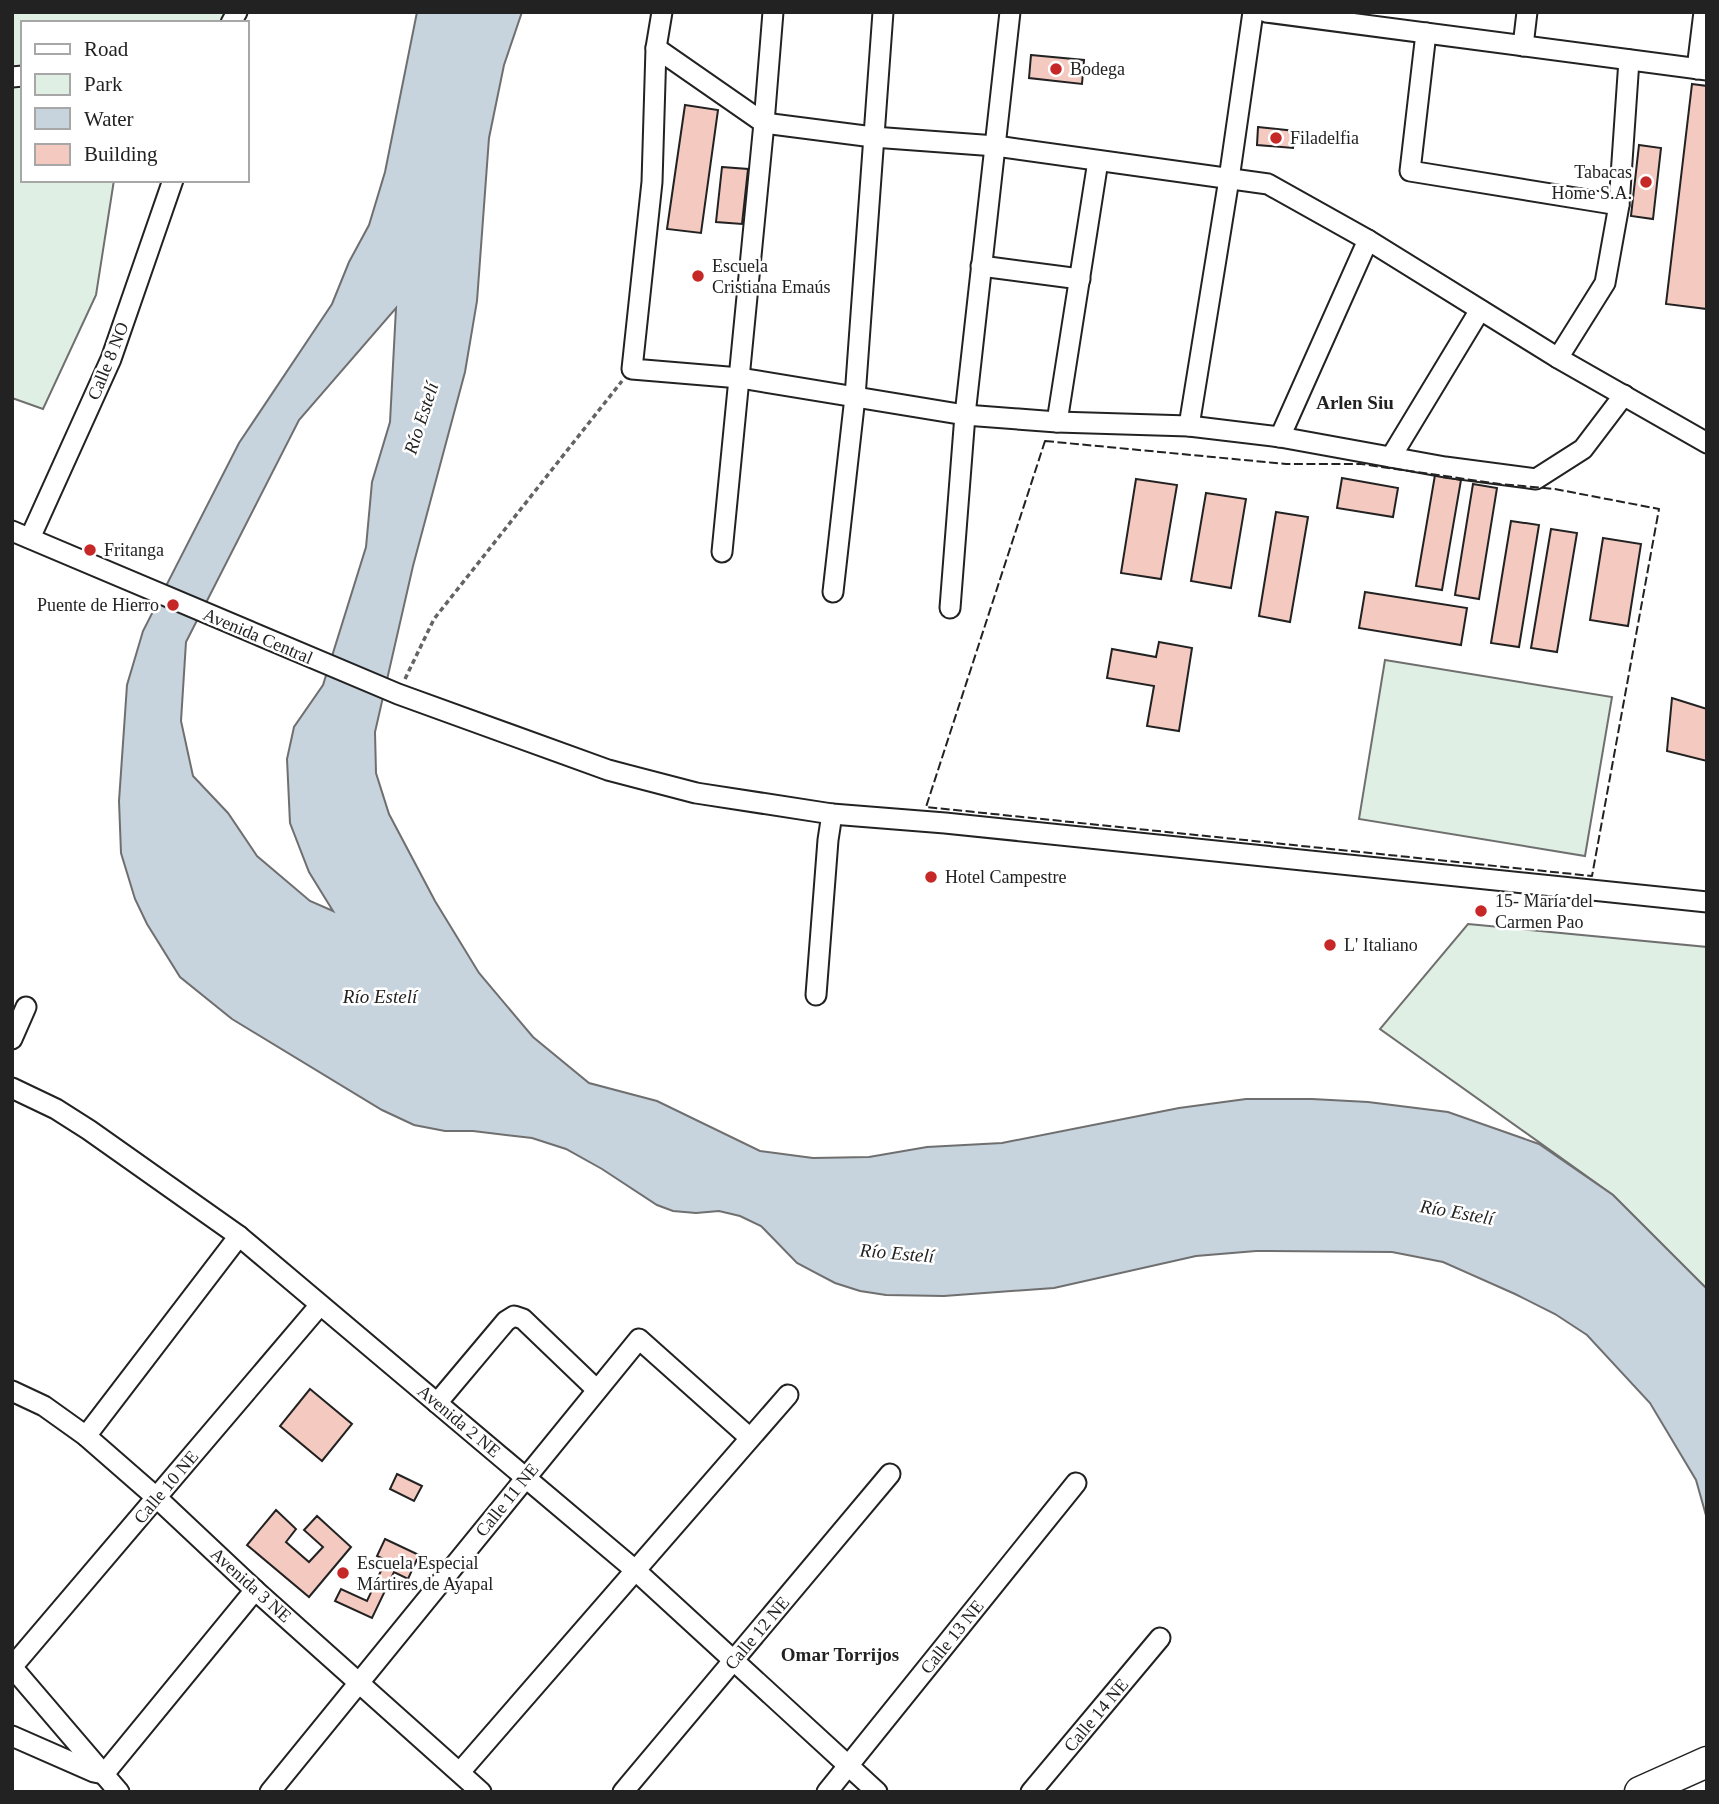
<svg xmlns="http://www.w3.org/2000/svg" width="1719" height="1804" font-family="'Times New Roman',serif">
	<rect width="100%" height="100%" fill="#fff"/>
	<!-- green -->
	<g fill="#e0efe3" stroke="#6f6f6f" stroke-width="2">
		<polygon points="12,12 228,12 223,23 23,23 23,180 114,180 96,295 43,409 12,398"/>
		<polygon points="1385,660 1612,697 1585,856 1359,819"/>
		<polygon points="1468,924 1707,947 1707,1289 1613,1195 1380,1029"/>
	</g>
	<!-- water -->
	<path fill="#c7d3dd" stroke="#6f6f6f" stroke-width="2" fill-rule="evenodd" d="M 417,12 L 522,12 L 504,65 L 489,138 L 477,301 L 465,372 L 413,566 L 375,732 L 376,773 L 389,814 L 435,901 L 479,973 L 533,1037 L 589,1083 L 657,1101 L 760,1151 L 813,1158 L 869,1157 L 927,1147 L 1002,1143 L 1179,1108 L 1246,1099 L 1312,1099 L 1368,1102 L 1448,1112 L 1539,1144 L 1613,1195 L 1707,1289 L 1707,1519 L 1696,1480 L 1650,1403 L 1587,1335 L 1555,1314 L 1515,1294 L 1443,1262 L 1392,1252 L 1256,1251 L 1196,1256 L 1054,1288 L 944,1296 L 886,1295 L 860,1291 L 835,1283 L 797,1263 L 761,1226 L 740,1216 L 719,1211 L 696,1213 L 673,1211 L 657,1205 L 602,1169 L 566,1149 L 532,1138 L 473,1131 L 445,1131 L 414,1125 L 382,1110 L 232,1019 L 180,977 L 147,924 L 135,899 L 121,853 L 119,801 L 127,685 L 143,631 L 239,443 L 332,304 L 349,262 L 369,225 L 385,172 ZM 396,308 L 390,422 L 372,482 L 366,547 L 323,685 L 294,727 L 287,759 L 290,823 L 309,872 L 333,911 L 310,901 L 257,856 L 228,813 L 193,776 L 181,721 L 186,642 L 299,420 Z"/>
	<!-- building -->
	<g fill="#f3c9c0" stroke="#222" stroke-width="2">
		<polygon points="1031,55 1084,60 1082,84 1029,78"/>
		<polygon points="1692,84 1707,86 1707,309 1666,304"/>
		<polygon points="685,105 718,110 701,233 667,229"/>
		<polygon points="1258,127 1295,131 1293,148 1257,145"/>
		<polygon points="1639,145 1661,148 1653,219 1631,216"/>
		<polygon points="722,167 748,169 742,224 716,222"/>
		<polygon points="1435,475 1461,480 1442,590 1416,586"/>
		<polygon points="1342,478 1398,488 1393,517 1337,508"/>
		<polygon points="1136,479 1177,485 1161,579 1121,573"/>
		<polygon points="1473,484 1497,488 1479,599 1455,595"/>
		<polygon points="1206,493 1246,499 1231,588 1191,581"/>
		<polygon points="1276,512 1308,517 1290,622 1259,616"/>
		<polygon points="1511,521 1539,525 1519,647 1491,643"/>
		<polygon points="1551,529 1577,533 1557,652 1531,648"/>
		<polygon points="1603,538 1641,544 1628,626 1590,620"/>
		<polygon points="1365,592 1467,608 1461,645 1359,628"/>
		<polygon points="1159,642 1192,648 1179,731 1147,726 1154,686 1107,678 1112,649 1156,657"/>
		<polygon points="1672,698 1707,709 1707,761 1667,751"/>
		<polygon points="310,1389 352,1424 322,1461 280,1426"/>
		<polygon points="397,1474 422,1486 414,1501 390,1489"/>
		<polygon points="276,1510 296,1529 286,1542 309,1562 323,1547 304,1530 317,1516 351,1547 309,1597 247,1545"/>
		<polygon points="385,1539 419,1555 408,1579 394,1572 372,1618 335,1601 341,1589 367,1601 386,1560 377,1556"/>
	</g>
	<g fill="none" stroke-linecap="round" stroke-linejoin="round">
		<defs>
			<g id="minor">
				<polyline points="662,12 656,48 652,182 632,369 740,378 965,415 1057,422 1189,426 1280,437 1445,467 1536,479 1583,449 1624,395"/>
				<polyline points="1266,12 1707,70"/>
				<polyline points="231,23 237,12"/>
				<polyline points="1426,33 1410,171 1619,205"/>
				<polyline points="1523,46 1527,12"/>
				<polyline points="656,48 764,123 873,137 996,146 1268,184 1368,240 1558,358 1707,443"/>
				<polyline points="1697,69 1704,12"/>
				<polyline points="12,77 23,76"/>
				<polyline points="981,266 1080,279"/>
				<polyline points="1558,358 1605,283 1619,205 1629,60"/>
				<polyline points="1057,422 1098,161"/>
				<polyline points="1189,426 1229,179 1253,12"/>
				<polyline points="1280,437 1368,240"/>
				<polyline points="1391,457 1480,310"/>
				<polyline points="12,531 398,694 608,770 696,793 832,814 945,823 1707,902"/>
				<polyline points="30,538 111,359 173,180"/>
				<polyline points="722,552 764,123 773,12"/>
				<polyline points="833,592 855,397 883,12"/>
				<polyline points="950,608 965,415 1010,12"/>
				<polyline points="816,995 828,840 832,814"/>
				<polyline points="12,1039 26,1007"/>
				<polyline points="12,1088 56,1109 89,1130 239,1236 635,1570 877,1792"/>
				<polyline points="12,1391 44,1406 86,1436 157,1498 255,1590 481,1792"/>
				<polyline points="437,1403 506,1321 514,1316 523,1319 597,1390"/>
				<polyline points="86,1436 239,1236"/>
				<polyline points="12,1667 320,1305"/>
				<polyline points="12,1667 119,1792"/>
				<polyline points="12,1736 94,1772 104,1774 255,1590"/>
				<polyline points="460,1772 788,1395"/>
				<polyline points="270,1792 639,1339 750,1438"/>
				<polyline points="623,1792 890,1474"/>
				<polyline points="827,1792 1076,1483"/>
				<polyline points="1031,1792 1160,1638"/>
			</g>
			<polyline id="highway" points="1640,1792 1707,1762"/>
		</defs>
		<!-- minor casing -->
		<use href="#minor" stroke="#222" stroke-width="23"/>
		<!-- highway casing -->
		<use href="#highway" stroke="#222" stroke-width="33"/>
		<!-- path -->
		<polyline stroke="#646464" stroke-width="3.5" stroke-dasharray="5 3.5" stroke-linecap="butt" points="405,679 434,619 622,381"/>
		<!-- minor -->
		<use href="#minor" stroke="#fff" stroke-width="19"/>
		<!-- highway -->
		<use href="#highway" stroke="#fff" stroke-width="30"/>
		<!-- fence -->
		<polygon stroke="#222" stroke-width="2" stroke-dasharray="9 3.5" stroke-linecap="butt" points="1045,441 1286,464 1361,464 1500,484 1555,489 1659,509 1592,876 926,807"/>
	</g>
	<!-- markers -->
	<g fill="#c62828" stroke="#fff" stroke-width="2.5">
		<circle cx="1056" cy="69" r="7"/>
		<circle cx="1276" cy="138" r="7"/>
		<circle cx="1646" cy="182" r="7"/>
		<circle cx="698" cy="276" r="7"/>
		<circle cx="90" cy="550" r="7"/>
		<circle cx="173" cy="605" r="7"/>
		<circle cx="931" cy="877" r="7"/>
		<circle cx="1481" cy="911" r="7"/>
		<circle cx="1330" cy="945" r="7"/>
		<circle cx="343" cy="1573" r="7"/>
	</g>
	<g text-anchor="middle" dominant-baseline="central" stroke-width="5" stroke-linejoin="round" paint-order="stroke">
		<!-- poi labels -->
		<g font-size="18" fill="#222" stroke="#fff" text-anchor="start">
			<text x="1070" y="69">Bodega</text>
			<text x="1290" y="138">Filadelfia</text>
			<text x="1632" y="172" text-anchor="end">Tabacas<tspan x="1632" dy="21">Home S.A.</tspan></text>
			<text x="712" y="266">Escuela<tspan x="712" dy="21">Cristiana Emaús</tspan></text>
			<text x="104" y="550">Fritanga</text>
			<text x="159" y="605" text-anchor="end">Puente de Hierro</text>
			<text x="945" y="877">Hotel Campestre</text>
			<text x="1495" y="901">15- María del<tspan x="1495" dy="21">Carmen Pao</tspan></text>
			<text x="1344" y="945">L' Italiano</text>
			<text x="357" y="1563">Escuela Especial<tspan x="357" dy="21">Mártires de Ayapal</tspan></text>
		</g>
		<!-- street labels -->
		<g font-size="18" fill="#222" stroke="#fff">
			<text transform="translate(108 361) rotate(-68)">Calle 8 NO</text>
			<text transform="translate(258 636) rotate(23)">Avenida Central</text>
			<text transform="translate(459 1421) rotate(40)">Avenida 2 NE</text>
			<text transform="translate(166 1487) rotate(-50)">Calle 10 NE</text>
			<text transform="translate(507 1500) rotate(-51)">Calle 11 NE</text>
			<text transform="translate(251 1585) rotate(42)">Avenida 3 NE</text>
			<text transform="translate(757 1633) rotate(-50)">Calle 12 NE</text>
			<text transform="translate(952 1637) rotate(-51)">Calle 13 NE</text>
			<text transform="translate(1096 1715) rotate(-50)">Calle 14 NE</text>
		</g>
		<!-- neighbourhood labels -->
		<g font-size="19" font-weight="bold" fill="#222" stroke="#fff">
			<text x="1355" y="402">Arlen Siu</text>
			<text x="840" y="1654">Omar Torrijos</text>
		</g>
		<!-- water labels -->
		<g font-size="19" font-style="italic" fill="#222" stroke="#fff">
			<text transform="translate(421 418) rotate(-72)">Río Estelí</text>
			<text x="380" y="996">Río Estelí</text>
			<text transform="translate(1457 1212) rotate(10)">Río Estelí</text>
			<text transform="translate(897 1253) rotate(5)">Río Estelí</text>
		</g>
	</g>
	<!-- border -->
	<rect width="1719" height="1804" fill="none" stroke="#222222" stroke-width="28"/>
	<!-- legend -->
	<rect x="21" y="21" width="228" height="161" fill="#ffffff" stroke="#a7a7a7" stroke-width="2"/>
	<rect x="35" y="44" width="35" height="10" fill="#ffffff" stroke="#a7a7a7" stroke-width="2"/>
	<text x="84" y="56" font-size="21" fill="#222222">Road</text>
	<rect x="35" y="74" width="35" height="21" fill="#e0efe3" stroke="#a7a7a7" stroke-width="2"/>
	<text x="84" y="91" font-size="21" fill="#222222">Park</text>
	<rect x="35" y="108" width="35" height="21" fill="#c7d3dd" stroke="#a7a7a7" stroke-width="2"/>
	<text x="84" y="126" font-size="21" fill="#222222">Water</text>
	<rect x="35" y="144" width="35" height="21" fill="#f3c9c0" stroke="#a7a7a7" stroke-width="2"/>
	<text x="84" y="161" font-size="21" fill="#222222">Building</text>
</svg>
